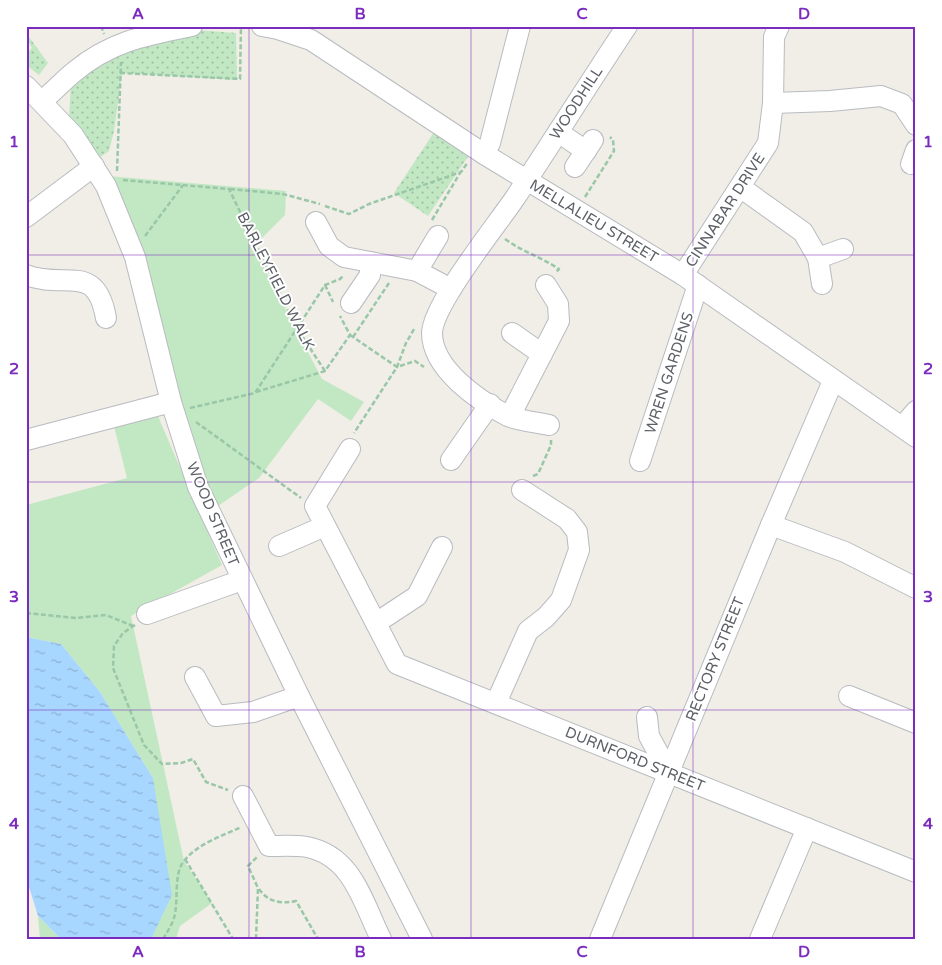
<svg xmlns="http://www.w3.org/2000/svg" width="942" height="965" font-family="'Varela Round',sans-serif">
	<defs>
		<pattern id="grass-dots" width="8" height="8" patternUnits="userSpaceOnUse" patternTransform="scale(1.25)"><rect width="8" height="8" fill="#c2e8c3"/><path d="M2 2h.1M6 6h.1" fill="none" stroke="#a1bfa2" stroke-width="1.8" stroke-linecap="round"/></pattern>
		<pattern id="water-ripples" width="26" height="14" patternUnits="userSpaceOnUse" patternTransform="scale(1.25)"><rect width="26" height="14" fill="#a7d6ff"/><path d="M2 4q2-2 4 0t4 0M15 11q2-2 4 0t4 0" fill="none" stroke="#8bb1d2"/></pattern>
	</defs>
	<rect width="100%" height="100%" fill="#f0eee6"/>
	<!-- grass -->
	<g fill="url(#grass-dots)">
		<polygon points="195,30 236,33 237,80 122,73 114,131 109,151 99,158 69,117 71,83 119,53"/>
		<polygon points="29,37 48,63 39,75 26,65 26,54 32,48 27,40"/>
		<polygon points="436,129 471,152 428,216 394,193"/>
	</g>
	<!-- park -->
	<g fill="#c2e8c3">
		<polygon points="108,176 286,191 285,215 253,247 322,379 364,402 351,421 318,399 259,478 218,506 205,482"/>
		<polygon points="157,414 222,565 131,616 184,861 212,903 180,926 176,939 151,939 153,778 100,692 61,644 26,637 26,505 127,478 114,426"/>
		<polygon points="38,916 61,939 40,939"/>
	</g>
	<!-- water -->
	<polygon fill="url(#water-ripples)" points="26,637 61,644 100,692 153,778 172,895 151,939 61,939 38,916 26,877"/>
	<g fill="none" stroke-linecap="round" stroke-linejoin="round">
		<defs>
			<g id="minor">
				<polyline points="262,26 278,29 311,40 484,154 683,275 916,437"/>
				<polyline points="26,86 73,135 106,186 135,257 171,402 198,487 299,696 422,939"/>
				<path d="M 42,101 C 53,92 63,81 74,72 C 111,41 147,35 192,26"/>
				<polyline points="773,103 830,101 881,96 902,104 916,125"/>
				<polyline points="558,132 586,151"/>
				<polyline points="484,154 490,143 520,26"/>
				<polyline points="911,164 916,150"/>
				<polyline points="575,167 593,140"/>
				<polyline points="740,187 803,232 818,258 822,284"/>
				<polyline points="26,217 94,166"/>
				<polyline points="316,222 329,246 344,257 417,271 451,289"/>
				<polyline points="818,258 843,249"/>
				<polyline points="417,271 438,236"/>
				<path d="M 26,275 C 65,290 96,261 106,318"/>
				<polyline points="683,275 768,143 773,103 774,37 779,26"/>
				<polyline points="351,303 370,275 370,262"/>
				<polyline points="512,333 542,354"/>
				<polyline points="510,416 559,321 558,304 546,285"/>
				<path d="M 549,425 C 536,422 520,421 508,416 C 479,401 432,369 432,333 C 433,304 496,226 515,198 C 553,141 589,83 627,26"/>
				<polyline points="902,427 916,411"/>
				<polyline points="26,440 171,402"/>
				<polyline points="350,449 315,506 397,664 916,872"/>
				<polyline points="451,460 490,404"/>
				<polyline points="640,461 698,285"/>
				<polyline points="771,525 845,552 916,588"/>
				<polyline points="279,546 325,526"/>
				<polyline points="147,614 242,580"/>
				<polyline points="376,623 417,596 442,547"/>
				<polyline points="195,677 216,716 253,712 299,696"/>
				<polyline points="849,696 916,723"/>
				<polyline points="496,703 528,631 546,617 561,600 579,550 577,532 567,519 522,490"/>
				<polyline points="647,717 649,736 669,773"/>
				<path d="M 243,796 L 269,846 C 281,846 295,845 307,847 C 353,856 363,903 381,939"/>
				<polyline points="600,939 771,525 833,381"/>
				<polyline points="760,939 807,828"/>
			</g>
		</defs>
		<!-- minor casing -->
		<use href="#minor" stroke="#b8bbc0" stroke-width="22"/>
		<!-- path -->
		<g stroke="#99c7a8" stroke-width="2.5" stroke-dasharray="5 2.5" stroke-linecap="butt">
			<polyline points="101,26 104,34"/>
			<polyline points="120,73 240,79 241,26"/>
			<polyline points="117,171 121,62"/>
			<polyline points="123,180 229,189 296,327 325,371"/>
			<polyline points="230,189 283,194 320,204"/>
			<polyline points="585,197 614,151 613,140 610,137"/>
			<polyline points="325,206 349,214 369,204 461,172 468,162"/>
			<polyline points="432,220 460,173"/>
			<polyline points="145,236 183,185"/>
			<path d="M 505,239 C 523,252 541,257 559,269 L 556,272"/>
			<polyline points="325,285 333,302"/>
			<polyline points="414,329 406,343 397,367 415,361 424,367"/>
			<polyline points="350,335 397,367 354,433"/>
			<polyline points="353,337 389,283"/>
			<polyline points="256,392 325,371 350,335 340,316"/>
			<polyline points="190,408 255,393 325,285 340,279 344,275"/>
			<polyline points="196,422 301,498"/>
			<polyline points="533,476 538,474 551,445 551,440"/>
			<polyline points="26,613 76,618 106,615 133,626"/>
			<polyline points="135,625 123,633 114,646 113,668 144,745 162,764 181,763 193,759 206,782 228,790"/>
			<polyline points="185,859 233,939"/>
			<path d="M 259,889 C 268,902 280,904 296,901 L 318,939"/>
			<path d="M 163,939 C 167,932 172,925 174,918 C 179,901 173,874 184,861 C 197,844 222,836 241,827"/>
			<polyline points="256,939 258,888 248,866 257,857"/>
		</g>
		<!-- minor -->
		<use href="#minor" stroke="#fff" stroke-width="20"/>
	</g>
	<!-- grid -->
	<path fill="none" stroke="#7b2cbf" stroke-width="1" stroke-opacity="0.55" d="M 249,26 L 249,939M 471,26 L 471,939M 693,26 L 693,939M 26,255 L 916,255M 26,482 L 916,482M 26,710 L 916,710"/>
	<g text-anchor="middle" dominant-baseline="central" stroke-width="4" stroke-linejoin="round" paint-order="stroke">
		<!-- street labels -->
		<g font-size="15" fill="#5d6167" stroke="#fff">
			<text transform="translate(576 103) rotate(-57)">WOODHILL</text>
			<text transform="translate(725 210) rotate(-57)">CINNABAR DRIVE</text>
			<text transform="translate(594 221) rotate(31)">MELLALIEU STREET</text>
			<text transform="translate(276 281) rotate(63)">BARLEYFIELD WALK</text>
			<text transform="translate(669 373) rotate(-72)">WREN GARDENS</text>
			<text transform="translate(213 514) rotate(67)">WOOD STREET</text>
			<text transform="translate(715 659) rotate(-68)">RECTORY STREET</text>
			<text transform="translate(635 759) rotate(22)">DURNFORD STREET</text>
		</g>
	</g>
	<!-- border -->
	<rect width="942" height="965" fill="none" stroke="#ffffff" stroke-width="55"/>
	<rect x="28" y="28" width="886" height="910" fill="none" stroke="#7b2cbf" stroke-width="2"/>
	<g font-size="16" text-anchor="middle" font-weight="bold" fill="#7b2cbf">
		<text x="138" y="19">A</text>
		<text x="360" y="19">B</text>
		<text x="582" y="19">C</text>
		<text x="804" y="19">D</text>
		<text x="14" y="147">1</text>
		<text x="928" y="147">1</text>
		<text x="14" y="374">2</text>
		<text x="928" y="374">2</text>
		<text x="14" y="602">3</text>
		<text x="928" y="602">3</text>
		<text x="14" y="829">4</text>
		<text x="928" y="829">4</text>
		<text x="138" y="957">A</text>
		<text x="360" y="957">B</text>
		<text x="582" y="957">C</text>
		<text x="804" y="957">D</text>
	</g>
</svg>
